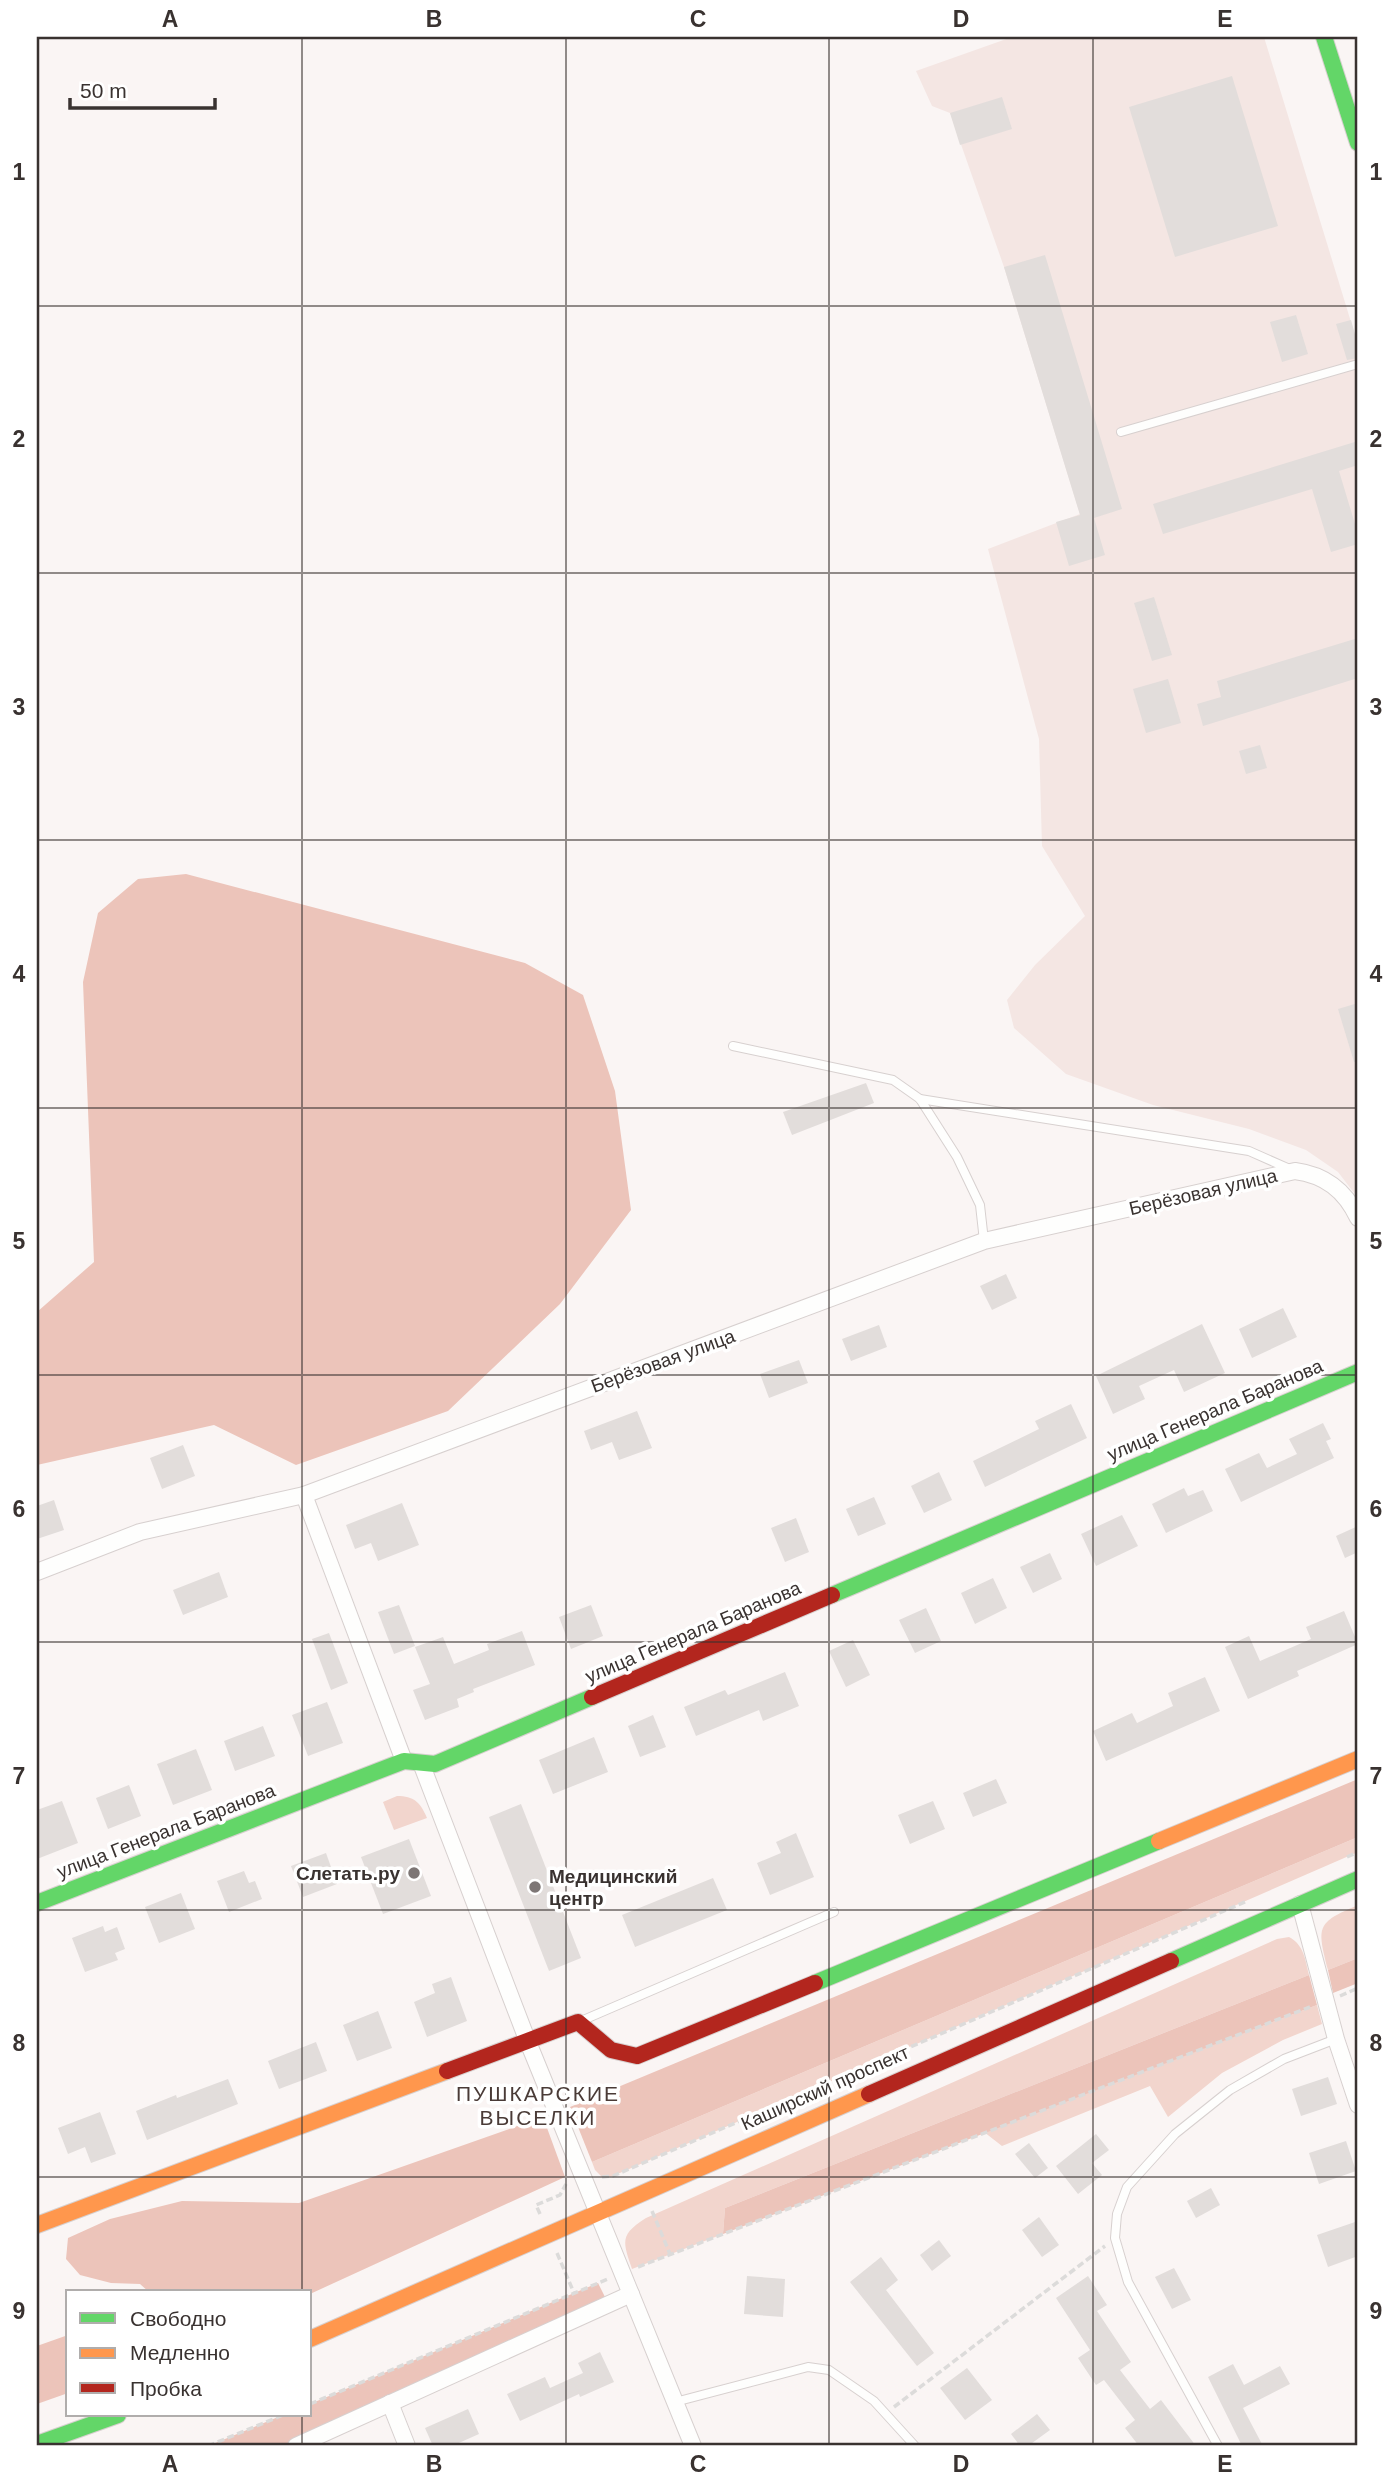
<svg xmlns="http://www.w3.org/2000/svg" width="1395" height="2483" font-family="Helvetica,sans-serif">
	<rect width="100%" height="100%" fill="#faf5f4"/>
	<!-- built -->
	<polygon fill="#f4e6e3" points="1012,37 1264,37 1358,345 1358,1198 1338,1172 1306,1150 1249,1129 1153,1105 1066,1074 1014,1028 1007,1000 1035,965 1085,916 1042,846 1039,739 988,549 1080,514 1004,267 950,113 932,106 916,71"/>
	<!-- green -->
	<g fill="#f2d5cd">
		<path d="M 397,1796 C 414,1796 420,1802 427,1818 L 394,1830 L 383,1802 Z"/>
		<polygon points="1358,1837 1358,1852 613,2176 602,2177 595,2170 592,2162"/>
		<path d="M 1358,1905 L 1358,1958 L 1328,1970 C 1317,1926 1316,1923 1358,1905 Z"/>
		<path d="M 1289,1937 C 1304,1945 1305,1959 1309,1975 L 725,2208 L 723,2234 L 632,2269 C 623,2242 619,2235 646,2218 L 1277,1939 Z"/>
		<polygon points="1317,2005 1322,2024 1283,2040 1222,2073 1168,2117 1150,2086 1002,2146 984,2132"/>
	</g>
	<!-- forest -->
	<g fill="#ecc4ba">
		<polygon points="186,874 525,963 583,995 615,1091 631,1210 560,1304 448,1411 296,1465 214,1425 37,1465 37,1312 94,1262 83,982 98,913 138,879"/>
		<polygon points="1358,1779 1358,1837 592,2162 570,2107"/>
		<polygon points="1358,1958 1358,1983 1333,1993 1328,1970"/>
		<polygon points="1309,1975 1317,2005 723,2234 725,2208"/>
		<polygon points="543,2117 565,2177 310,2294 149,2292 140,2284 111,2283 80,2275 66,2259 68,2238 110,2219 182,2201 299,2203"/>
		<polygon points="598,2283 608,2303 296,2446 208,2446 283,2415 310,2415 310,2404"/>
		<polygon points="68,2335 68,2393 37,2404 37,2346"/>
	</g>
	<!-- building -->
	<g fill="#e2dddb">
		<polygon points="1232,76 1278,226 1175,257 1129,107"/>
		<polygon points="1002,97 1012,129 960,145 950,113"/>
		<polygon points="1045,255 1122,509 1094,518 1105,555 1069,566 1056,522 1080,515 1004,267"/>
		<polygon points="1296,315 1308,354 1282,362 1270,322"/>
		<polygon points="1351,320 1358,345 1358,358 1347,360 1336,324"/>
		<polygon points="1358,441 1358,465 1339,471 1358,534 1358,544 1331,552 1312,489 1163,534 1153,504"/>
		<polygon points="1154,597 1172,655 1152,661 1134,603"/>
		<polygon points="1358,638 1358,678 1203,726 1197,704 1221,697 1217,681"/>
		<polygon points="1168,679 1181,723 1146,733 1133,689"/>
		<polygon points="1260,745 1267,768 1246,774 1239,751"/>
		<polygon points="1358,1003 1358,1061 1354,1062 1338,1009"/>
		<polygon points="866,1083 874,1103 792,1135 783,1112"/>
		<polygon points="1006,1274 1017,1298 992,1310 980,1286"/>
		<polygon points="1283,1308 1297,1337 1252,1358 1239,1329"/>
		<polygon points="1202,1324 1225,1373 1184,1392 1174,1370 1139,1386 1145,1399 1113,1414 1096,1376"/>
		<polygon points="879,1325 887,1347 851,1361 842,1339"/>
		<polygon points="799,1360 808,1383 769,1398 760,1374"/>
		<polygon points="1071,1404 1087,1438 985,1487 973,1461 1039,1429 1035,1421"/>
		<polygon points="637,1411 652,1448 619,1460 612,1442 591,1450 584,1431"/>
		<polygon points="1323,1423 1331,1439 1326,1441 1334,1458 1241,1502 1225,1469 1259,1453 1267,1468 1297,1454 1289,1439"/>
		<polygon points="183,1445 195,1476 162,1489 150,1458"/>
		<polygon points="939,1472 952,1500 924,1513 911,1486"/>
		<polygon points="1184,1488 1188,1496 1203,1490 1213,1511 1166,1533 1152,1504"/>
		<polygon points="874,1497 886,1524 858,1536 846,1509"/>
		<polygon points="54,1500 64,1530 37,1539 37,1506"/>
		<polygon points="402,1503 419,1545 378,1561 371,1543 355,1549 346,1525"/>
		<polygon points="1122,1515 1138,1546 1096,1566 1081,1534"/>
		<polygon points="796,1518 809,1552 785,1562 771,1528"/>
		<polygon points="1358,1526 1358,1552 1345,1558 1336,1536"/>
		<polygon points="1050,1553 1062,1579 1033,1593 1020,1567"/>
		<polygon points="219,1572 228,1597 183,1615 173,1590"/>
		<polygon points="993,1578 1007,1608 975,1624 961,1593"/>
		<polygon points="399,1605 415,1646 394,1654 378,1612"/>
		<polygon points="591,1605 603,1636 571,1649 559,1617"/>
		<polygon points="926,1608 941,1641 915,1653 899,1620"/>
		<polygon points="1344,1611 1358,1644 1297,1671 1299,1676 1248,1699 1225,1647 1249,1636 1260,1661 1311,1639 1306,1627"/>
		<polygon points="522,1631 535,1665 473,1689 474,1692 457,1699 459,1707 425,1720 413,1690 430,1684 415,1647 443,1637 454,1664 489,1650 487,1644"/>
		<polygon points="329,1633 348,1683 331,1690 312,1639"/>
		<polygon points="853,1640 870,1675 846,1687 829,1651"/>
		<polygon points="785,1672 799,1706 763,1721 759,1710 696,1736 684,1707 725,1690 728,1695"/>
		<polygon points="1205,1677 1220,1711 1106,1761 1093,1731 1132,1713 1137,1723 1173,1706 1168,1693"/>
		<polygon points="327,1702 343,1743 308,1756 292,1715"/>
		<polygon points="653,1715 666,1747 640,1757 628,1726"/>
		<polygon points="263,1726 275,1756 235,1771 224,1741"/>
		<polygon points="594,1737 608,1772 553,1794 539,1760"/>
		<polygon points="196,1749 212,1790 173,1805 157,1764"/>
		<polygon points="996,1779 1007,1803 973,1817 963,1793"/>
		<polygon points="129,1785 141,1816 108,1829 96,1798"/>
		<polygon points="62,1801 78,1843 37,1859 37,1810"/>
		<polygon points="933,1801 945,1829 910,1844 898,1815"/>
		<polygon points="521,1804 581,1958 549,1971 489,1817"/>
		<polygon points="796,1833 814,1877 770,1895 757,1863 781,1853 776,1842"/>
		<polygon points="409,1839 431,1896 383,1914 361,1857"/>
		<polygon points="326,1853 337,1884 303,1897 291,1866"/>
		<polygon points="244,1871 249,1883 255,1881 262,1899 229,1912 217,1881"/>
		<polygon points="713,1878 727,1910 635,1947 622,1915"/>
		<polygon points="181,1893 195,1929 159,1943 145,1907"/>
		<polygon points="103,1926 105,1932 117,1927 125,1949 115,1953 118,1960 85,1972 72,1938"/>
		<polygon points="451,1977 467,2021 427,2037 414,2002 435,1993 432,1984"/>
		<polygon points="378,2011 392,2048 357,2061 343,2025"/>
		<polygon points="316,2042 327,2071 279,2089 268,2061"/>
		<polygon points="1328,2077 1337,2104 1301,2116 1292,2089"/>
		<polygon points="228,2079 238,2104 147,2140 136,2111 176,2095 177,2098"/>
		<polygon points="100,2112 116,2154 91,2163 85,2147 68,2154 58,2128"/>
		<polygon points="1096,2134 1109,2150 1092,2163 1102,2175 1078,2194 1056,2166"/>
		<polygon points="1346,2141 1356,2171 1319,2184 1309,2153"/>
		<polygon points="1029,2143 1048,2168 1035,2178 1015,2154"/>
		<polygon points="1211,2188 1220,2205 1196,2218 1187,2201"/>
		<polygon points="1039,2217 1059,2245 1042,2257 1022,2230"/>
		<polygon points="1358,2221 1358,2256 1328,2267 1317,2235"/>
		<polygon points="939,2240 951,2256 932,2271 920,2255"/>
		<polygon points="881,2257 898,2280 886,2290 934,2353 917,2366 850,2282"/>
		<polygon points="1174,2268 1191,2300 1172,2309 1155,2277"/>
		<polygon points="747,2276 785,2279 783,2317 744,2314"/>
		<polygon points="1088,2276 1107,2305 1097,2311 1131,2362 1120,2370 1150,2409 1161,2400 1196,2446 1139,2446 1125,2428 1135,2420 1104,2380 1096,2385 1078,2358 1090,2350 1056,2298"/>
		<polygon points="600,2352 614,2382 580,2397 579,2394 520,2421 507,2394 545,2377 550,2388 583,2373 578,2363"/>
		<polygon points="1233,2364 1244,2385 1280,2366 1290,2384 1243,2408 1263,2446 1242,2446 1208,2377"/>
		<polygon points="967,2368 992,2400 965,2420 940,2388"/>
		<polygon points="468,2409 479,2434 452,2446 433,2446 425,2428"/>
		<polygon points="1037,2414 1050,2430 1028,2446 1020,2446 1011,2434"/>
	</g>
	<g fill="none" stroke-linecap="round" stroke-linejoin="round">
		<defs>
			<g id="lane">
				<polyline points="1121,432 1358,364"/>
				<polyline points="733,1046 893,1080 920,1099 957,1157 980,1205 984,1241"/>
				<polyline points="920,1099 1249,1151 1292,1170"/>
				<polyline points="581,2021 834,1912"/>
				<polyline points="675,2402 808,2367 829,2370 874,2401 915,2446"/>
				<polyline points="1218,2446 1128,2282 1115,2238 1117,2214 1127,2187 1175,2134 1230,2090 1284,2059 1336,2039"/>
			</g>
			<g id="street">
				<polyline points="304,1495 404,1761"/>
				<path d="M 37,1572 L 140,1532 L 304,1495 L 984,1241 L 1295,1171 C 1325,1175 1345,1190 1358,1218"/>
				<polyline points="421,1763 528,2042 693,2446"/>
				<polyline points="1300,1904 1336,2039 1358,2105"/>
				<polyline points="390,2403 407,2446"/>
				<polyline points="296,2446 631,2294"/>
			</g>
			<g id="fast">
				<polyline points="1324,37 1358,143"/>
				<polyline points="832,1595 1358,1372"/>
				<polyline points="37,1903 404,1761 435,1764 592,1697"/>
				<polyline points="1171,1961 1358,1879"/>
				<polyline points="815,1983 1159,1841"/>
				<polyline points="37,2444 118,2415"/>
			</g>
			<g id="slow">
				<polyline points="1159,1841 1358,1759"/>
				<polyline points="37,2225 447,2071"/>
				<polyline points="310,2339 869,2094"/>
			</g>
			<g id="jam">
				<polyline points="592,1697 832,1595"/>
				<polyline points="447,2071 578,2022 611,2050 637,2056 815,1983"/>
				<polyline points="869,2094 1171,1961"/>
			</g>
		</defs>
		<!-- lane casing -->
		<use href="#lane" stroke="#d7d0cf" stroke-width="10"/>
		<!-- street casing -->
		<use href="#street" stroke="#d7d0cf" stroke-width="18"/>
		<!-- fast casing -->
		<use href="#fast" stroke="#d7d0cf" stroke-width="18"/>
		<!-- slow casing -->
		<use href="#slow" stroke="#d7d0cf" stroke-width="18"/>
		<!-- jam casing -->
		<use href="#jam" stroke="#d7d0cf" stroke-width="18"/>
		<!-- path -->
		<g stroke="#dcdbda" stroke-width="3.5" stroke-dasharray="7 3.5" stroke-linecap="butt">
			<polyline points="1347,1857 1358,1852"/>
			<polyline points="1340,1996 1358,1988"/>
			<polyline points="602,2177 613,2176 1247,1901"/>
			<polyline points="652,2211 670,2254"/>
			<polyline points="540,2214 536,2205 560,2195 566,2184"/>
			<polyline points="557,2253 574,2293"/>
			<polyline points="638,2267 1310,2007"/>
			<polyline points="310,2404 608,2279"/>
			<polyline points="894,2407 1105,2246"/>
			<polyline points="208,2446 283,2415"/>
		</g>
		<!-- lane -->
		<use href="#lane" stroke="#fefefd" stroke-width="8"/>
		<!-- street -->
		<use href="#street" stroke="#fefefd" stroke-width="16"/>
		<!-- fast -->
		<use href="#fast" stroke="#63d668" stroke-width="16"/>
		<!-- slow -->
		<use href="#slow" stroke="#ff974d" stroke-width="16"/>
		<!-- jam -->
		<use href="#jam" stroke="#b3261e" stroke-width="16"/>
	</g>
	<!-- grid -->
	<path fill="none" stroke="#393230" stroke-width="2" stroke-opacity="0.55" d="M 302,37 L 302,2292M 566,37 L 566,2446M 829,37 L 829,2446M 1093,37 L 1093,2446M 37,306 L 1358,306M 37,573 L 1358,573M 37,840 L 1358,840M 37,1108 L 1358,1108M 37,1375 L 1358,1375M 37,1642 L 1358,1642M 37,1910 L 1358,1910M 37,2177 L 1358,2177M 302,2415 L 302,2446"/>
	<!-- markers -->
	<g fill="#7d7675" stroke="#fff" stroke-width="2.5">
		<circle cx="414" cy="1873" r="7"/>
		<circle cx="535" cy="1887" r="7"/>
	</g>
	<g text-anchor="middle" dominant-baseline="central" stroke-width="7" stroke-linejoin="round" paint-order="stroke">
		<!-- street labels -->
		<g font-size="19" fill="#393230" stroke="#fff">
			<text transform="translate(1203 1192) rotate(-13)">Берёзовая улица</text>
			<text transform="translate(663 1361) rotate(-20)">Берёзовая улица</text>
			<text transform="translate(1215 1410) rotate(-23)">улица Генерала Баранова</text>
			<text transform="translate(693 1632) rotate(-23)">улица Генерала Баранова</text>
			<text transform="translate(166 1831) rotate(-21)">улица Генерала Баранова</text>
			<text transform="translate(825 2088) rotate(-24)">Каширский проспект</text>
		</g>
		<!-- poi labels -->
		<g font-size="19" font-weight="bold" fill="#393230" stroke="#fff" text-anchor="end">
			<text x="400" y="1873">Слетать.ру</text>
			<text x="549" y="1876" text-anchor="start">Медицинский<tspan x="549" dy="22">центр</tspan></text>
		</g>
		<!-- neighbourhood labels -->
		<g font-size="21" letter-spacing="2" fill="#4a3b37" stroke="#fff">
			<text x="538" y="2093">ПУШКАРСКИЕ<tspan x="538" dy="24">ВЫСЕЛКИ</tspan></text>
		</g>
	</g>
	<!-- border -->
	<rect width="1395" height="2483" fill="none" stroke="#ffffff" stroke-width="77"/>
	<!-- legend -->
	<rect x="66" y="2290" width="245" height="126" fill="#ffffff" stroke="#b0adac" stroke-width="2"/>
	<rect x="80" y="2313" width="35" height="10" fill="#63d668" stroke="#b0adac" stroke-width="2"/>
	<text x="130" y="2326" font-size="21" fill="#393230">Свободно</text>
	<rect x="80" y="2348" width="35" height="10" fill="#ff974d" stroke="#b0adac" stroke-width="2"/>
	<text x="130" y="2360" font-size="21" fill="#393230">Медленно</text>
	<rect x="80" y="2383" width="35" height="10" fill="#b3261e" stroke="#b0adac" stroke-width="2"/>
	<text x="130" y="2396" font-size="21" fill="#393230">Пробка</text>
	<!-- scale -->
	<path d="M70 98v10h145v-10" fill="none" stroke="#393230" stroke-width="3.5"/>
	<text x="80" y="98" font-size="21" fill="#393230" stroke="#ffffff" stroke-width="5" paint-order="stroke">50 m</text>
	<rect x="38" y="38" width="1318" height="2406" fill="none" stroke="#393230" stroke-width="2.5"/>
	<g font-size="23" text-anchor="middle" font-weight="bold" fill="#393230">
		<text x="170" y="27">A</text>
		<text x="434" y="27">B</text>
		<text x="698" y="27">C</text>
		<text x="961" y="27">D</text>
		<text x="1225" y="27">E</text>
		<text x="19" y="180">1</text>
		<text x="1376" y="180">1</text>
		<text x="19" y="447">2</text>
		<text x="1376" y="447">2</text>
		<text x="19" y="715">3</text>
		<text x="1376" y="715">3</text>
		<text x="19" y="982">4</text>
		<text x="1376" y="982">4</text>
		<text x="19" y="1249">5</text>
		<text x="1376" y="1249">5</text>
		<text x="19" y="1517">6</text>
		<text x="1376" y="1517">6</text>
		<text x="19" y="1784">7</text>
		<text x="1376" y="1784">7</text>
		<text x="19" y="2051">8</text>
		<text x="1376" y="2051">8</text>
		<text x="19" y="2319">9</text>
		<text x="1376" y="2319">9</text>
		<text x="170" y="2472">A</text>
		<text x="434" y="2472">B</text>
		<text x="698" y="2472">C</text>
		<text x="961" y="2472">D</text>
		<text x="1225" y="2472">E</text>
	</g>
</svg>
